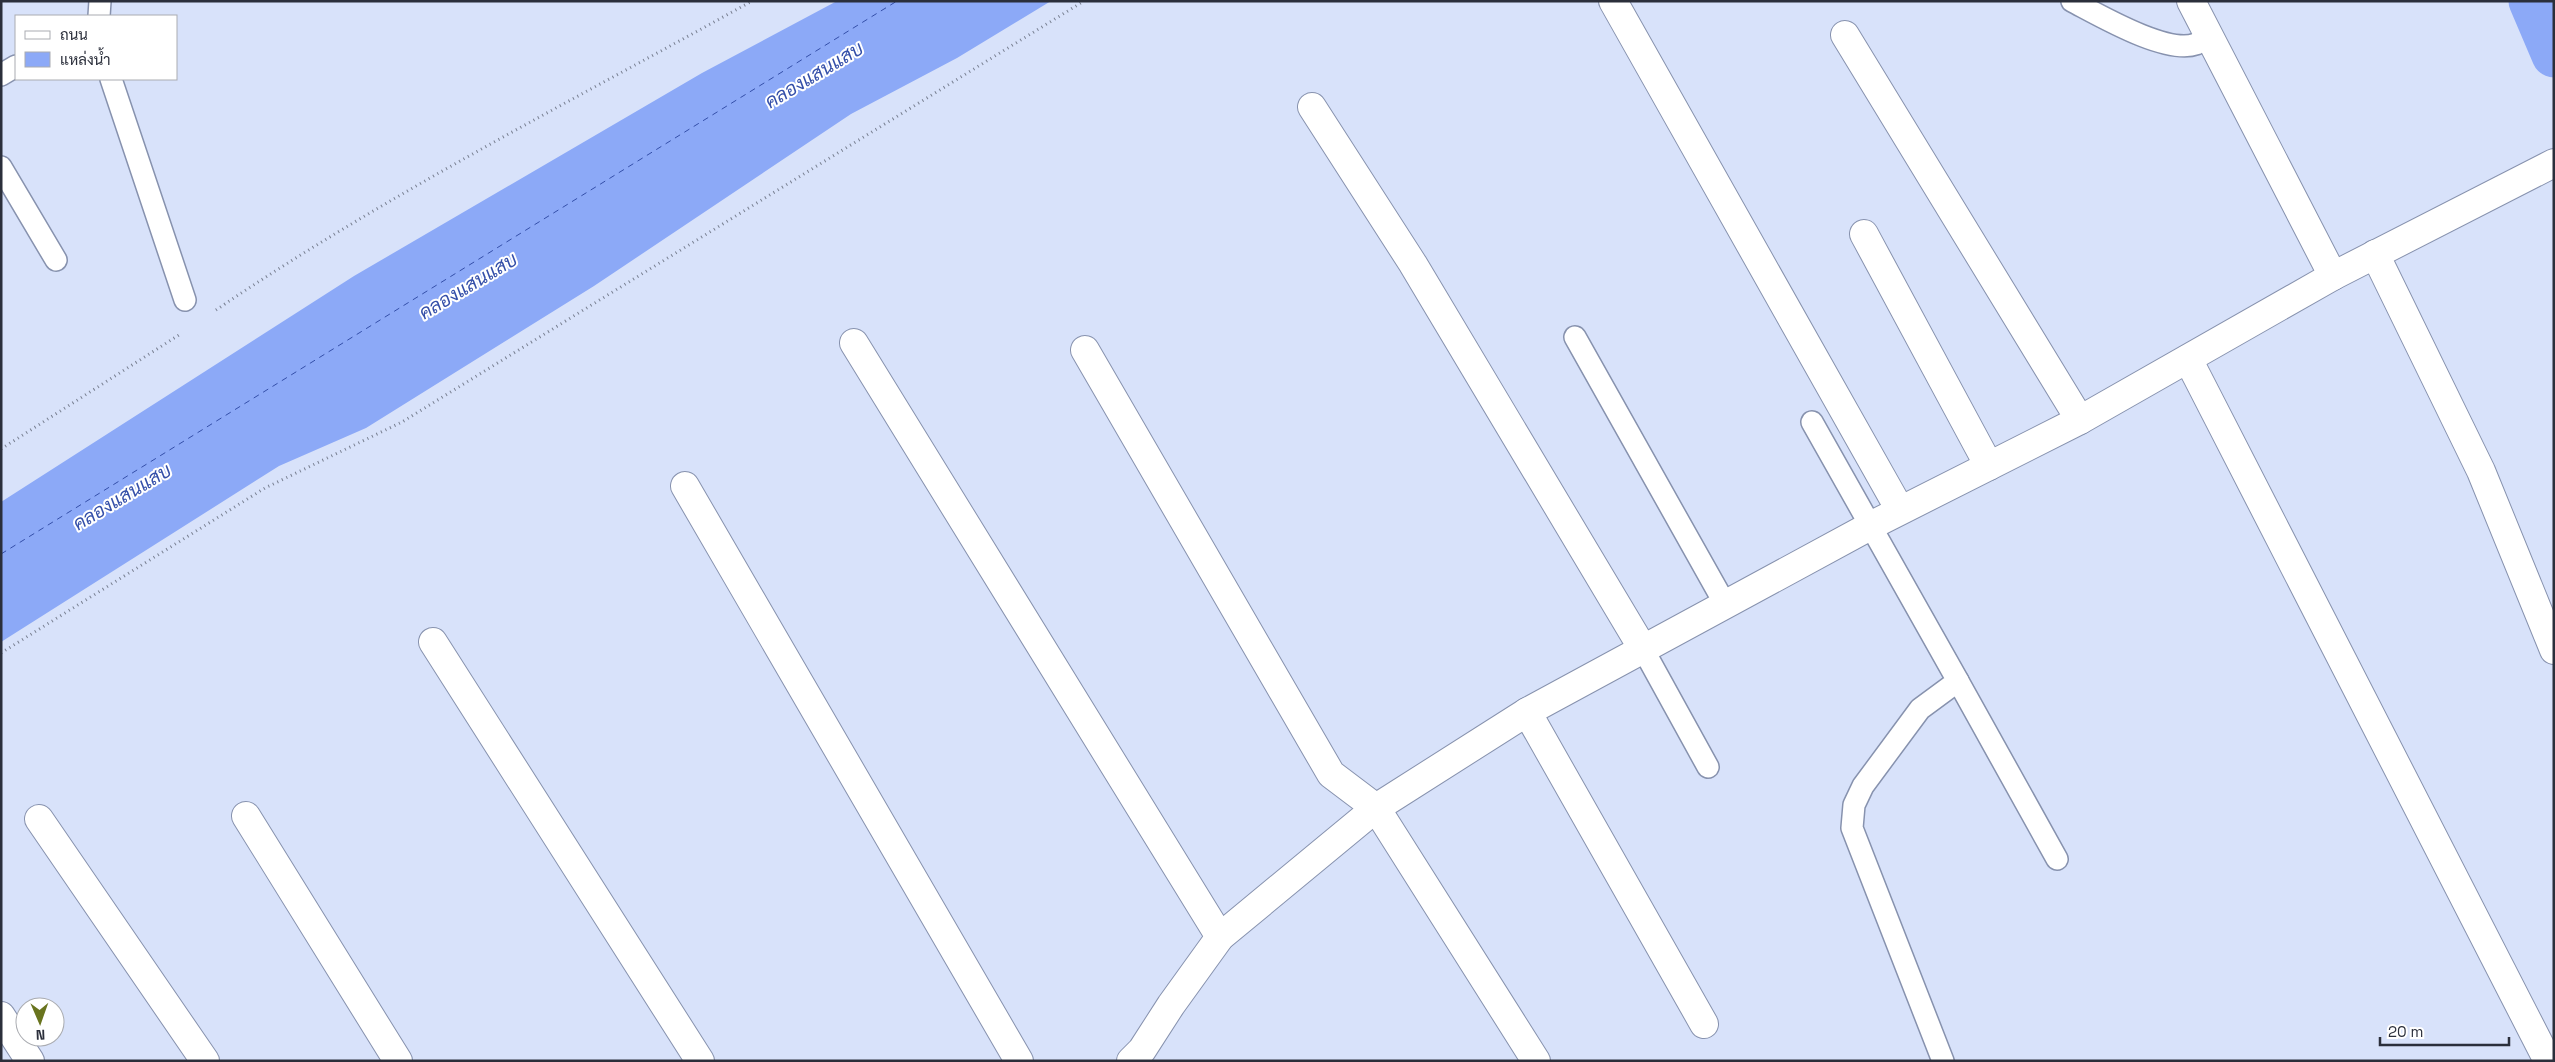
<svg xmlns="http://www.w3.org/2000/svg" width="2555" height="1062" font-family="'Space Grotesk',Sarabun,sans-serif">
	<rect width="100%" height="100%" fill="#d8e2fa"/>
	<!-- water -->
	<polygon fill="#8ca9f7" points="837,1 1051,1 957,58 851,114 594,286 366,428 279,466 1,642 1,502 354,276 702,73"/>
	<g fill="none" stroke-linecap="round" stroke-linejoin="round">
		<!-- canal -->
		<polyline stroke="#8ca9f7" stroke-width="45" points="2531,1 2554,55"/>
		<!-- ferry -->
		<polyline stroke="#344fa9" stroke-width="1" stroke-dasharray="6 5" stroke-linecap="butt" points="1,554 897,1"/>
		<defs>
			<g id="service">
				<path d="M 2072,1 C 2099,15 2167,55 2196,44 C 2200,42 2205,38 2209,36"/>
				<polyline points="99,16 100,1"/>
				<polyline points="1,75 16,66"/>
				<polyline points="111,79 185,300"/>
				<polyline points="1,167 56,260"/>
				<polyline points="1575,337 1725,604"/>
				<polyline points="1812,422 1958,681 1920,709 1863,786 1854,805 1852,828 1943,1061"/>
				<polyline points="1643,649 1708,767"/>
				<polyline points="1958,681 2057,859"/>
			</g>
			<g id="minor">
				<polyline points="1613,1 1900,510"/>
				<polyline points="2191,1 2333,276"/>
				<polyline points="1845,35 2080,420"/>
				<polyline points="1312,107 1413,264 1643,649"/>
				<polyline points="1864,234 1989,466"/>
				<polyline points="2375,254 2481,471 2554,650"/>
				<polyline points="854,343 1220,937"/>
				<polyline points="1085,350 1331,774 1376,808 1536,1061"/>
				<polyline points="2188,359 2548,1061"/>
				<polyline points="685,486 1019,1061"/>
				<polyline points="433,642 700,1061"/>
				<polyline points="1527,712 1704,1024"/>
				<polyline points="246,816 398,1061"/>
				<polyline points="39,819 205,1061"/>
				<polyline points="1,1016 30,1061"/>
				<polyline points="1131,1061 1142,1050 1171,1005 1220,937 1376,808 1527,712 1872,525 2080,420 2333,276 2554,163"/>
			</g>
		</defs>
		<!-- service casing -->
		<use href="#service" stroke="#8792ae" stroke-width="24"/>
		<!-- minor casing -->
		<use href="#minor" stroke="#8792ae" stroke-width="30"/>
		<!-- path -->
		<g stroke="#798092" stroke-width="3" stroke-dasharray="1 4" stroke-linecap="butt">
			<path d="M 216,310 C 387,194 572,101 752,1"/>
			<polyline points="1,449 182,333"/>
			<polyline points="1,653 265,488 402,422 1084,1"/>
		</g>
		<!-- service -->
		<use href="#service" stroke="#fff" stroke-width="21"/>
		<!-- minor -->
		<use href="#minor" stroke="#fff" stroke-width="28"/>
	</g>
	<g text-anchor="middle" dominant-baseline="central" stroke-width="4" stroke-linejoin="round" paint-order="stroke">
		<!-- water labels -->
		<g font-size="19" font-style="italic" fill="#344fa9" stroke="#fff">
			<text transform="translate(814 75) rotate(-31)">คลองแสนแสบ</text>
			<text transform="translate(468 286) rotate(-31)">คลองแสนแสบ</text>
			<text transform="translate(122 497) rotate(-31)">คลองแสนแสบ</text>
		</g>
	</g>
	<!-- border -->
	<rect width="2555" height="1062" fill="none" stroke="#2b2f3b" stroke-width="5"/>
	<!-- legend -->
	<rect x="15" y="15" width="162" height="65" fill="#ffffff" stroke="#aaacb1"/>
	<rect x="25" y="31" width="25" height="8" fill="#ffffff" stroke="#aaacb1"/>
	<text x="60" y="40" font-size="15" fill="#2b2f3b">ถนน</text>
	<rect x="25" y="52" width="25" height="15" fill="#8ca9f7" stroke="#aaacb1"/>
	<text x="60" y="65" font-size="15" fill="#2b2f3b">แหล่งน้ำ</text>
	<!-- north arrow -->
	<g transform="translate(40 1022) rotate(178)"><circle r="24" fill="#ffffff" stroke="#aaacb1"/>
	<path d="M0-4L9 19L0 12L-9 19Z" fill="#69741e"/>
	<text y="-8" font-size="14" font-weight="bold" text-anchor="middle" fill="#2b2f3b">N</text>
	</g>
	<!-- scale -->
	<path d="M2380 1037v8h129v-8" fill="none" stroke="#2b2f3b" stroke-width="2.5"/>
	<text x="2388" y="1037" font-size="15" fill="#2b2f3b" stroke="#ffffff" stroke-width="4" paint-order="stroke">20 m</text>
</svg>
